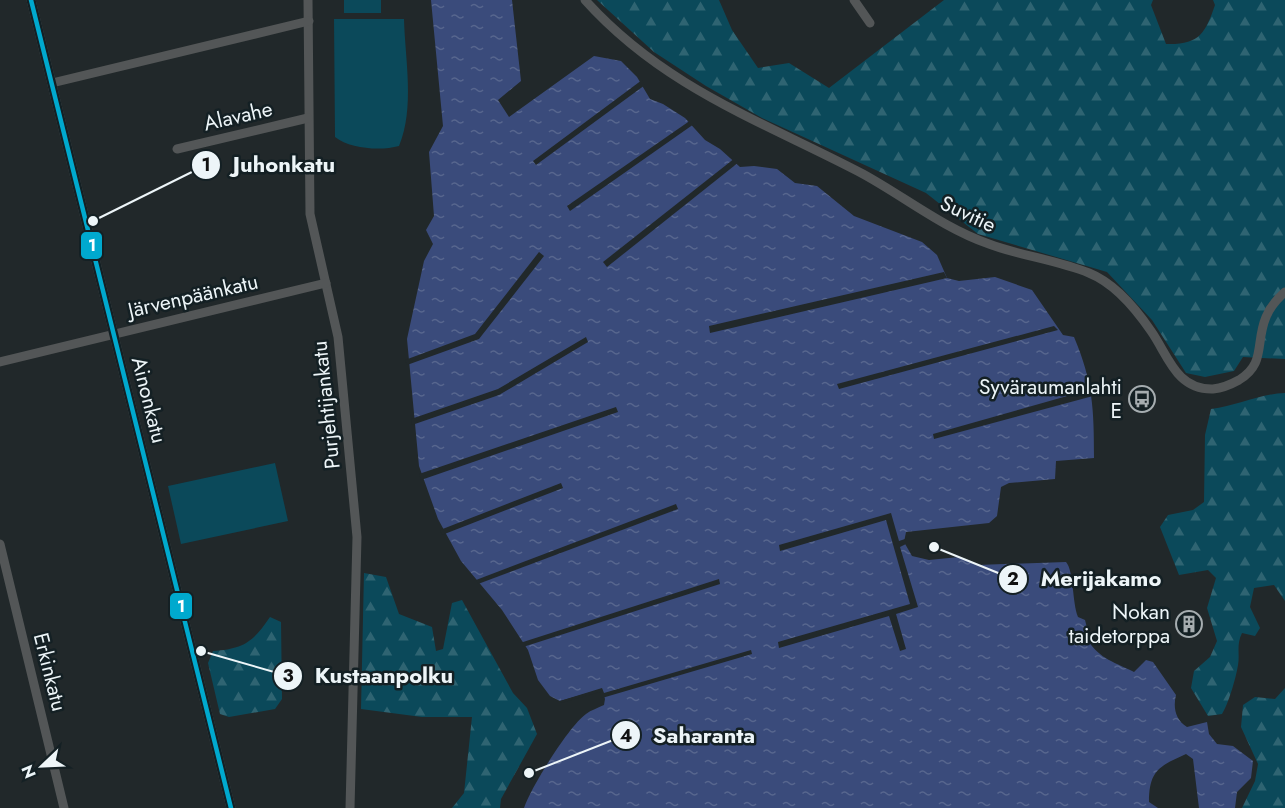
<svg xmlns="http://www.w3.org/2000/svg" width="1285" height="808" font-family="Jost,sans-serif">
	<defs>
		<pattern id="forest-firs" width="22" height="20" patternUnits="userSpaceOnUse" patternTransform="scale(1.5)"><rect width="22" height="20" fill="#0b495a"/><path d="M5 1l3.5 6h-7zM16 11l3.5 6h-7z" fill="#2f6472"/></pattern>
		<pattern id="water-ripples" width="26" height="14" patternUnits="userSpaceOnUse" patternTransform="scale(1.5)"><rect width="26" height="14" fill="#3a4b7b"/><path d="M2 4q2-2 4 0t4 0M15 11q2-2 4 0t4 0" fill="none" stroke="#57668e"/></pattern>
	</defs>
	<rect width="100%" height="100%" fill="#21282a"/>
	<!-- forest -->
	<g fill="url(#forest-firs)">
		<path d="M 597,0 L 719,0 L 732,30 L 758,68 L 789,63 L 829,88 L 944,0 L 1153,0 L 1151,5 L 1166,44 C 1199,45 1205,34 1215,5 L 1213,0 L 1285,0 L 1285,359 L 1243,357 L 1234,371 L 1205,377 L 1186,373 L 1152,320 L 1107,272 L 978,234 L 926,193 L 762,118 L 706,86 L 654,52 Z"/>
		<path d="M 1285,393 L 1285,601 L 1274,585 L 1254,588 L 1250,607 L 1260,628 L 1255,636 L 1242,633 C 1236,645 1240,653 1238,665 C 1236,678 1228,705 1222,714 L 1208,716 L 1191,688 L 1194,671 L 1210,657 L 1217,641 L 1207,608 L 1216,578 L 1208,570 L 1179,575 L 1160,527 L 1168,515 L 1193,510 L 1204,502 L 1205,435 L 1211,409 C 1237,406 1259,394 1285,393 Z"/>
		<polygon points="364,573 386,577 399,614 432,627 436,651 443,649 452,603 462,600 513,693 527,708 537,734 501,799 500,808 452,808 464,793 472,717 422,717 361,709"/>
		<path d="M 270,617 L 281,622 L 282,699 L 275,709 L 229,717 L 220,714 L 208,663 L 213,651 C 244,649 253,642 270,617 Z"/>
		<polygon points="1285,688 1285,808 1242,808 1255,781 1258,764 1241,727 1243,705 1255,697 1275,699"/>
	</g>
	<!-- pitch -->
	<g fill="#0b495a">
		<rect x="344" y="0" width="37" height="13"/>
		<path d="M 334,19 L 404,19 C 405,59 415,108 399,146 C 381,151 350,149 335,137 Z"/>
		<polygon points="275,463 288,521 181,544 168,486"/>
	</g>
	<!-- water -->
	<path fill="url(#water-ripples)" d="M 431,0 L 512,0 L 521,81 L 498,100 L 509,117 L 594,56 L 621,61 L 637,77 L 650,99 L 663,104 L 685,118 L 705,140 L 720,149 L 740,167 L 754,166 L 777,169 L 795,183 L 817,186 L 854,216 L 922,242 L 937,255 L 947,278 L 959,281 L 995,277 L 1032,290 L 1063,335 L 1074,337 C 1093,382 1094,409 1094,458 L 1056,461 L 1055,479 L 1009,483 L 1001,487 L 997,516 L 989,523 L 906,532 L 904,542 L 912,556 L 929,560 L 959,557 L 977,565 L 1066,562 C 1074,571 1072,602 1078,617 L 1085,620 L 1087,628 L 1084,635 C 1099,659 1110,660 1134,672 L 1146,660 L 1153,662 L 1176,695 C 1173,707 1175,720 1187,727 L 1207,722 L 1209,734 L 1217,744 L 1233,746 L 1253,761 L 1251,778 L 1237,792 L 1235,808 L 1199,808 L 1193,759 L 1186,754 C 1159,766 1149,771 1149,802 L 1158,808 L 524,808 C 531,787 569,726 586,714 C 591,710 598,708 604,705 L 605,699 L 602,689 L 560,701 L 550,696 L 538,680 L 528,650 L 502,610 L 461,561 L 438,519 L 419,466 L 407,339 L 424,261 L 433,244 L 426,230 L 434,216 L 429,152 L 443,126 Z"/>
	<!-- pier -->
	<g fill="#21282a">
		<polygon points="642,80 645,85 536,165 533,161"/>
		<polygon points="691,120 694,124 570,211 567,206"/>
		<polygon points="735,158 739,162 607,267 603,262"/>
		<polygon points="539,252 544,256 479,339 407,365 405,360 475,334"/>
		<polygon points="944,272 947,278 710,333 709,326"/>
		<polygon points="1054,326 1058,330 839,389 837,384"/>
		<polygon points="586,337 588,342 499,395 412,425 411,419 498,389"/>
		<polygon points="1092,389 1093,396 934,439 933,434"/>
		<polygon points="616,407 618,412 421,480 419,474"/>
		<polygon points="561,483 563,488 442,535 440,530"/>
		<polygon points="676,504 678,509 478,584 476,580"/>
		<polygon points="891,513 899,541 908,538 908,543 900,547 918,607 896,614 906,649 900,651 889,616 779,648 778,642 910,604 886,520 780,551 779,545"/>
		<polygon points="719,579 720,584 523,647 520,643"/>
		<polygon points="751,650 752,654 602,698 600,692 561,703 560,701 602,688 604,693"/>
	</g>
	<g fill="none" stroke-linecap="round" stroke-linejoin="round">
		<!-- minor -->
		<g stroke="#535657" stroke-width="9">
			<polyline points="31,0 231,808"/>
			<polyline points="308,0 310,214 338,337 357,537 350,808"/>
			<path d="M 585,0 C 664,88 762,121 863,174 C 905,197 943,228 989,244 C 1021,256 1057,260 1089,273 C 1114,283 1136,309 1151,331 C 1168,355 1176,390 1213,389 C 1223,388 1230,385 1239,380 C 1266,364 1255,343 1266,317 C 1270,307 1277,299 1285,292"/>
			<polyline points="854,0 870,23"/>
			<polyline points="52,83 309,21"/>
			<polyline points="177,149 308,118"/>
			<polyline points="0,362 326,283"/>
			<polyline points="0,544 64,808"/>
		</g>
		<defs>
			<polyline id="bus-1" points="31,0 231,808"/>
		</defs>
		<!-- bus-1 casing -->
		<use href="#bus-1" stroke="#142024" stroke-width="9"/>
		<!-- bus-1 -->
		<use href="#bus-1" stroke="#00a9ce" stroke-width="4.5"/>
	</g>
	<!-- icons -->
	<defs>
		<symbol id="bus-ring" viewBox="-11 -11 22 22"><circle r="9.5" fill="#142024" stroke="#a6adb0" stroke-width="1.5"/><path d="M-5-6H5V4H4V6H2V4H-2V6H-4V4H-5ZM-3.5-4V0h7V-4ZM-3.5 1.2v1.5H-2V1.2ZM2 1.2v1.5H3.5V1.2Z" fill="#a6adb0"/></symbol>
		<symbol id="building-ring" viewBox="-11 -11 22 22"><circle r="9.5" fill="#142024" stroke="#a6adb0" stroke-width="1.5"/><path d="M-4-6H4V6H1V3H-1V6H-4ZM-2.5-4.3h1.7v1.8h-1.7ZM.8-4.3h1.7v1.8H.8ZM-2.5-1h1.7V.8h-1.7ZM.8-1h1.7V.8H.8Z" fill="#a6adb0"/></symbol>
	</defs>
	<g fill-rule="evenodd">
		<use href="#bus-ring" x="1127" y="384" width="30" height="30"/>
		<use href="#building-ring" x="1174" y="609" width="30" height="30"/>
	</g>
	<g text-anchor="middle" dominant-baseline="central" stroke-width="5" stroke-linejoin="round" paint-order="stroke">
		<!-- street labels -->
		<g font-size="21" fill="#edf5f8" stroke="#142024">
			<text transform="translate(238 116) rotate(-13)">Alavahe</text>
			<text transform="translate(968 214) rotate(25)">Suvitie</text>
			<text transform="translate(193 296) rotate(-13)">Järvenpäänkatu</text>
			<text transform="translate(149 400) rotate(76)">Ainonkatu</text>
			<text transform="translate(326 405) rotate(-96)">Purjehtijankatu</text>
			<text transform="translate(50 672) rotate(76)">Erkinkatu</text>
		</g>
		<!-- poi labels -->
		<g font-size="21" fill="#edf5f8" stroke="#142024" text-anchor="end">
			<text x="1122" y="387">Syväraumanlahti<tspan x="1122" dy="24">E</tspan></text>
			<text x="1170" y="612">Nokan<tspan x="1170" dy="24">taidetorppa</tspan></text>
		</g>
	</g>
	<!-- callouts -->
	<path fill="none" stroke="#edf5f8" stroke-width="2" d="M93 221L206 165M934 547L1013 579M201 651L288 676M529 773L626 735"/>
	<g fill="#edf5f8" stroke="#142024" stroke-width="2">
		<circle cx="93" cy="221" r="6"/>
		<circle cx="934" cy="547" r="6"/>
		<circle cx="201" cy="651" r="6"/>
		<circle cx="529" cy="773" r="6"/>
		<circle cx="206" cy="165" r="15"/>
		<circle cx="1013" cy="579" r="15"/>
		<circle cx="288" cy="676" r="15"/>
		<circle cx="626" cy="735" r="15"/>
	</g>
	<g font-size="18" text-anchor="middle" font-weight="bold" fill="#111">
		<text x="206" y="171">1</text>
		<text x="1013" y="585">2</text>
		<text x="288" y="682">3</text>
		<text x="626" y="742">4</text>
	</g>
	<g font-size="22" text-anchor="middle" font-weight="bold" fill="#edf5f8" stroke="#142024" stroke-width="5" stroke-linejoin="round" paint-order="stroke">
		<text x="284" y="172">Juhonkatu</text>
		<text x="1101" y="586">Merijakamo</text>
		<text x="384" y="683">Kustaanpolku</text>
		<text x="704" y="743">Saharanta</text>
	</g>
	<g stroke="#142024" stroke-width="2">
		<rect x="80" y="231" width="23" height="29" rx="6" fill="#00a9ce"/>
		<rect x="169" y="592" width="24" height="28" rx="6" fill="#00a9ce"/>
	</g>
	<g font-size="16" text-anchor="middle" font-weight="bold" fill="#fff">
		<text x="92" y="251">1</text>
		<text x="181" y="612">1</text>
	</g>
	<!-- north arrow -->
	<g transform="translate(42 766) rotate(247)" stroke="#142024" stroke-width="4.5" paint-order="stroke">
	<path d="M0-4.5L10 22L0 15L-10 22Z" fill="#edf5f8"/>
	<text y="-9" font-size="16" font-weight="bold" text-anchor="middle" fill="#edf5f8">N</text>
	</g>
</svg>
